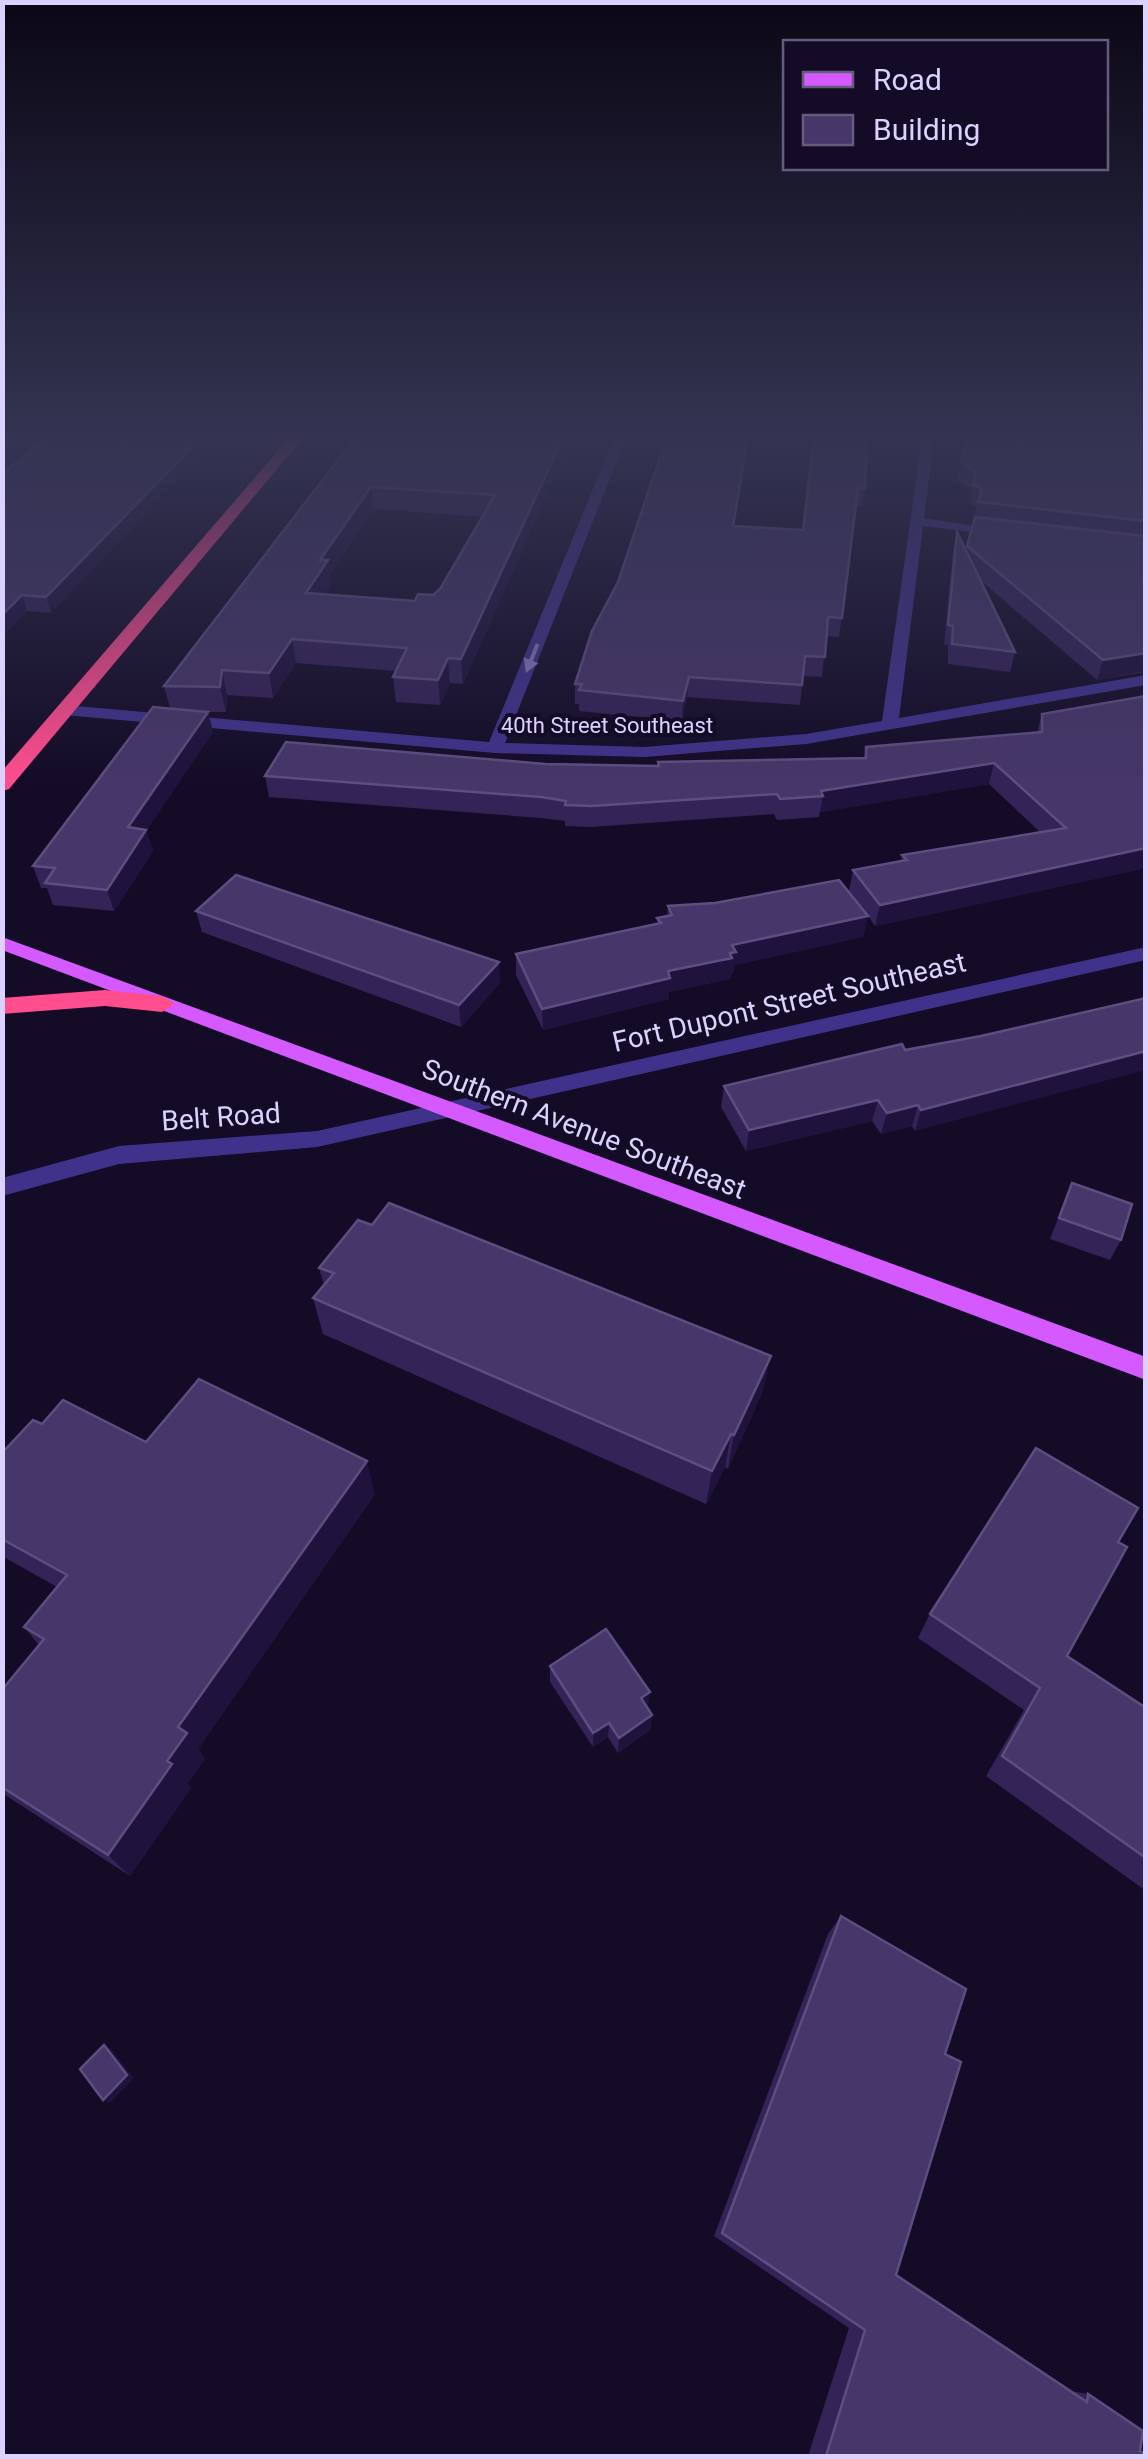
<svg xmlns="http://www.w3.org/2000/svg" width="1148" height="2459" font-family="Roboto,sans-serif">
	<rect width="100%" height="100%" fill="#140c27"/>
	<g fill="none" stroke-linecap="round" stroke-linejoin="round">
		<!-- minor -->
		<g fill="#40328b" fill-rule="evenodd">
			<polygon points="614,438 626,438 505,743 644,747 806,734 882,721 922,438 934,438 924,518 1013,532 1006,536 923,526 899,718 1146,675 1146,685 806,744 644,757 495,753 64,715 56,710 64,705 489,742"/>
			<polygon points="1146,947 1146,960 317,1147 119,1164 2,1196 2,1178 119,1146 317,1131"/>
		</g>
		<!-- major -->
		<polygon fill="#d459ff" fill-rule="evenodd" points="2,937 1146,1357 1146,1380 2,950"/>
		<!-- highway -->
		<g fill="#ff4d8e" fill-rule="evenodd">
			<polygon points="289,438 303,438 9,789 2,791 2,771"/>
			<polygon points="105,990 162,996 175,1004 162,1012 105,1006 2,1014 2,998"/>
		</g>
	</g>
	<!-- wall -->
	<g fill="#342357" fill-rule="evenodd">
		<polygon points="45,438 51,613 27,611 2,636 2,474"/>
		<path d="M 355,438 L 572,438 L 463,684 L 450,683 L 440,705 L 396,702 L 393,677 L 396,671 L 296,663 L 273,698 L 227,695 L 226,712 L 208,712 L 213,732 L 146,830 L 153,851 L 114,911 L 53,905 L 47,888 L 41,888 L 33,866 L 170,708 L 164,686 ZM 373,509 L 482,517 L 440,589 L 433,595 L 415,601 L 324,594 L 331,584 L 330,575 Z"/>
		<polygon points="665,438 749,438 734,526 803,530 814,438 865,489 862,506 856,506 839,637 826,636 822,677 803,676 800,705 687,697 682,721 579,711 579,704 575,704 575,684 618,582 670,438"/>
		<polygon points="1146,438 1146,672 1097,680 980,580 1015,652 1010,672 948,664 948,645 944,645 953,550 957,532 966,551 977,507 969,503 972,490 957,480 961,462"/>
		<polygon points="1042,714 1146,868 875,926 868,916 863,937 734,965 733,973 731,974 730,979 669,992 669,999 543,1030 516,975 516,954 657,924 657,918 667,916 668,906 849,891 853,870 901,861 902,855 1040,832 989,784 820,812 819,817 777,820 774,814 591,827 565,826 565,821 541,818 269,797 265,776 545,764 658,766 658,762 864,758 866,747 1037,733"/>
		<polygon points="196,911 500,983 461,1027 202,932"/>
		<polygon points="981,1036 915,1131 912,1126 881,1134 872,1121 746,1151 721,1107 724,1086"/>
		<polygon points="1072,1183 1121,1240 1110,1260 1050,1239"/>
		<polygon points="319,1268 763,1391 728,1469 725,1467 706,1504 323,1334 313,1298 324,1285"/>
		<polygon points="42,1424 146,1442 375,1494 198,1749 205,1759 187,1784 191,1788 130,1876 2,1793 2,1690 39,1645 24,1627 57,1587 2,1556 2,1453"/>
		<polygon points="1118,1542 1067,1656 1146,1708 1146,1891 986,1776 1024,1710 918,1638 930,1614"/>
		<polygon points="550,1666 648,1708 652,1715 650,1730 618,1753 608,1737 593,1747 550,1682"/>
		<polygon points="841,1916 945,2054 896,2275 1071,2391 1088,2394 1146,2456 808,2456 849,2328 714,2236 828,1934"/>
	</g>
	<!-- shaded-wall -->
	<g fill="#1f123c">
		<polygon points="201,438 218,438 51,613 46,597"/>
		<polygon points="563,438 572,438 463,684 461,659"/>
		<polygon points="748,438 749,438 731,544 733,526"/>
		<polygon points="371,487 373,509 330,575 331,584 309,617 306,593 320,560"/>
		<polygon points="22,595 27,611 2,636 2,615"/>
		<polygon points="292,639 296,663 273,698 269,673"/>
		<polygon points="1146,653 1145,671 1097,680 1103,660"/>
		<polygon points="448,658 450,683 440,705 438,680"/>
		<polygon points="222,670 227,695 226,712 220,687"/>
		<polygon points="689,677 687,697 682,721 683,701"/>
		<polygon points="208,712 213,732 135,848 128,827"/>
		<polygon points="994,763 989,784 820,812 823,796 821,791"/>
		<polygon points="146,830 153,851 114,911 107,890"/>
		<polygon points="1146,848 1146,868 875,926 880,905"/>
		<polygon points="868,916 863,937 734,965 733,973 731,974 730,979 669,992 669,999 543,1030 542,1009 668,971 732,945"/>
		<polygon points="499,962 500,983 461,1027 459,1005"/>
		<polygon points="1146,1051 1146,1070 915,1131 921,1110"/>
		<polygon points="878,1100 872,1121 746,1151 749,1130"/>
		<polygon points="918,1105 912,1126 881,1134 887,1113"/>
		<polygon points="771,1356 763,1391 728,1469 734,1435"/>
		<polygon points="731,1434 725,1467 706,1504 712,1471"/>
		<polygon points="367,1461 375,1494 198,1749 205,1759 187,1784 191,1788 130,1876 108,1855 167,1761 178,1727"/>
		<polygon points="650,1692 648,1708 641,1698"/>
		<polygon points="652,1715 650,1730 618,1753 619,1738"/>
		<polygon points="609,1723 608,1737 593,1747 593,1733"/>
		<polygon points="104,2045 111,2049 134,2078 110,2103 103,2100"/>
	</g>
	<!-- building -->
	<g fill="#463669" stroke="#5d4e80" stroke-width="2.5" fill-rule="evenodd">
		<polygon points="45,438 121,438 121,443 126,438 201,438 46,597 22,595 2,615 2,474"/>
		<path d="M 355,438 L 563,438 L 461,659 L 448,658 L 438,680 L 393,677 L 407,648 L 292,639 L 269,673 L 222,670 L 220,687 L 164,686 ZM 371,487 L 495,495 L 440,589 L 433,595 L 418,594 L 415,601 L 306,593 L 328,560 L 320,560 Z"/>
		<polygon points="670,438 748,438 733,526 803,530 814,438 867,438 865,489 858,488 842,618 828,617 825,657 805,656 802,685 689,677 683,701 579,690 582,684 575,684 592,631 618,582 661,454"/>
		<polygon points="968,438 1146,438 1146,521 978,502 982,489 973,485 976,473 961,462"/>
		<polygon points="975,517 1146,536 1146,653 1103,660 967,546"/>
		<polygon points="957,532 1015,652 952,644 953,626 948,625"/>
		<polygon points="1146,696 1146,848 880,905 853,870 907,860 902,855 1066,828 994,763 821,791 823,796 780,799 777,794 591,806 565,805 566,801 541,797 265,776 286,742 545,764 659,766 658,762 866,758 866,747 1042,732 1042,714"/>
		<polygon points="153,707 208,712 128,827 146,830 107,890 45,883 55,868 33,866"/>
		<polygon points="236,875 499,962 459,1005 196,911"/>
		<polygon points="839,880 868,916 732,945 736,952 730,953 732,958 668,971 670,978 542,1009 516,954 661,923 657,918 672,915 668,906 715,903"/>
		<polygon points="1146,998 1146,1051 921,1110 918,1105 887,1113 878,1100 749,1130 724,1086 902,1044 905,1050 981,1036"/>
		<polygon points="1072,1183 1132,1204 1121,1240 1059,1218"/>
		<polygon points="389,1203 771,1356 734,1435 731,1434 712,1471 313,1298 334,1273 319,1268 358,1220 372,1225"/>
		<polygon points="199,1379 367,1461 178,1727 187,1733 167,1761 172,1764 108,1855 2,1787 2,1690 44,1639 24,1627 67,1575 2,1539 2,1453 33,1420 42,1424 63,1400 146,1442"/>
		<polygon points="1036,1448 1138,1508 1118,1542 1127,1547 1067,1656 1146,1708 1146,1858 1002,1756 1040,1688 930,1614"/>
		<polygon points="606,1629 650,1692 641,1698 652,1715 619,1738 609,1723 593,1733 550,1666"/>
		<polygon points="841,1916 966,1989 945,2054 961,2062 896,2275 1087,2402 1088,2394 1143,2431 1140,2451 1146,2455 1146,2456 826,2456 865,2330 722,2233"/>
		<polygon points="104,2045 127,2075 103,2100 80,2069"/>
	</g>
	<!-- one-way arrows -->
	<defs><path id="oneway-solid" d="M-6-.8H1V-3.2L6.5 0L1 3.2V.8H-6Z" transform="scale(2.5)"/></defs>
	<use fill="#867abf" href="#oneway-solid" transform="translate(532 658) rotate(112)"/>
	<!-- sky -->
	<linearGradient id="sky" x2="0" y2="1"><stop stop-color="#0b0715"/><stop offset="0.56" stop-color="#343452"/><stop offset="1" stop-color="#343452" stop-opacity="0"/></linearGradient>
	<rect width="1148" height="782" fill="url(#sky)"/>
	<g text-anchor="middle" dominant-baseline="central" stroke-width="8" stroke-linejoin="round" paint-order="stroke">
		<!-- far-street labels -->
		<g font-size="22" fill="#dcd2ff" stroke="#140c27">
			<text x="607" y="725">40th Street Southeast</text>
		</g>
		<!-- street labels -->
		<g font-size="28" fill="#dcd2ff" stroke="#140c27">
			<text transform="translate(789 1002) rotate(-13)">Fort Dupont Street Southeast</text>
			<text transform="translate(221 1117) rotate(-4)">Belt Road</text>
			<text transform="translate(584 1129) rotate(21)">Southern Avenue Southeast</text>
		</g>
	</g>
	<!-- border -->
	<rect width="1148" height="2459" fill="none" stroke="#dcd2ff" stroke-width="10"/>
	<!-- legend -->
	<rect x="783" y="40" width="325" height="130" fill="#140c27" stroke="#645b7d" stroke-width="2.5"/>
	<rect x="803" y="72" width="50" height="15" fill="#d459ff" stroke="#645b7d" stroke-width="2.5"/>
	<text x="873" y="90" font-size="30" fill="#dcd2ff">Road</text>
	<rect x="803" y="115" width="50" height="30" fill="#463669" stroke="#645b7d" stroke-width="2.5"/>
	<text x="873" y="140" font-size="30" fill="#dcd2ff">Building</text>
</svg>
